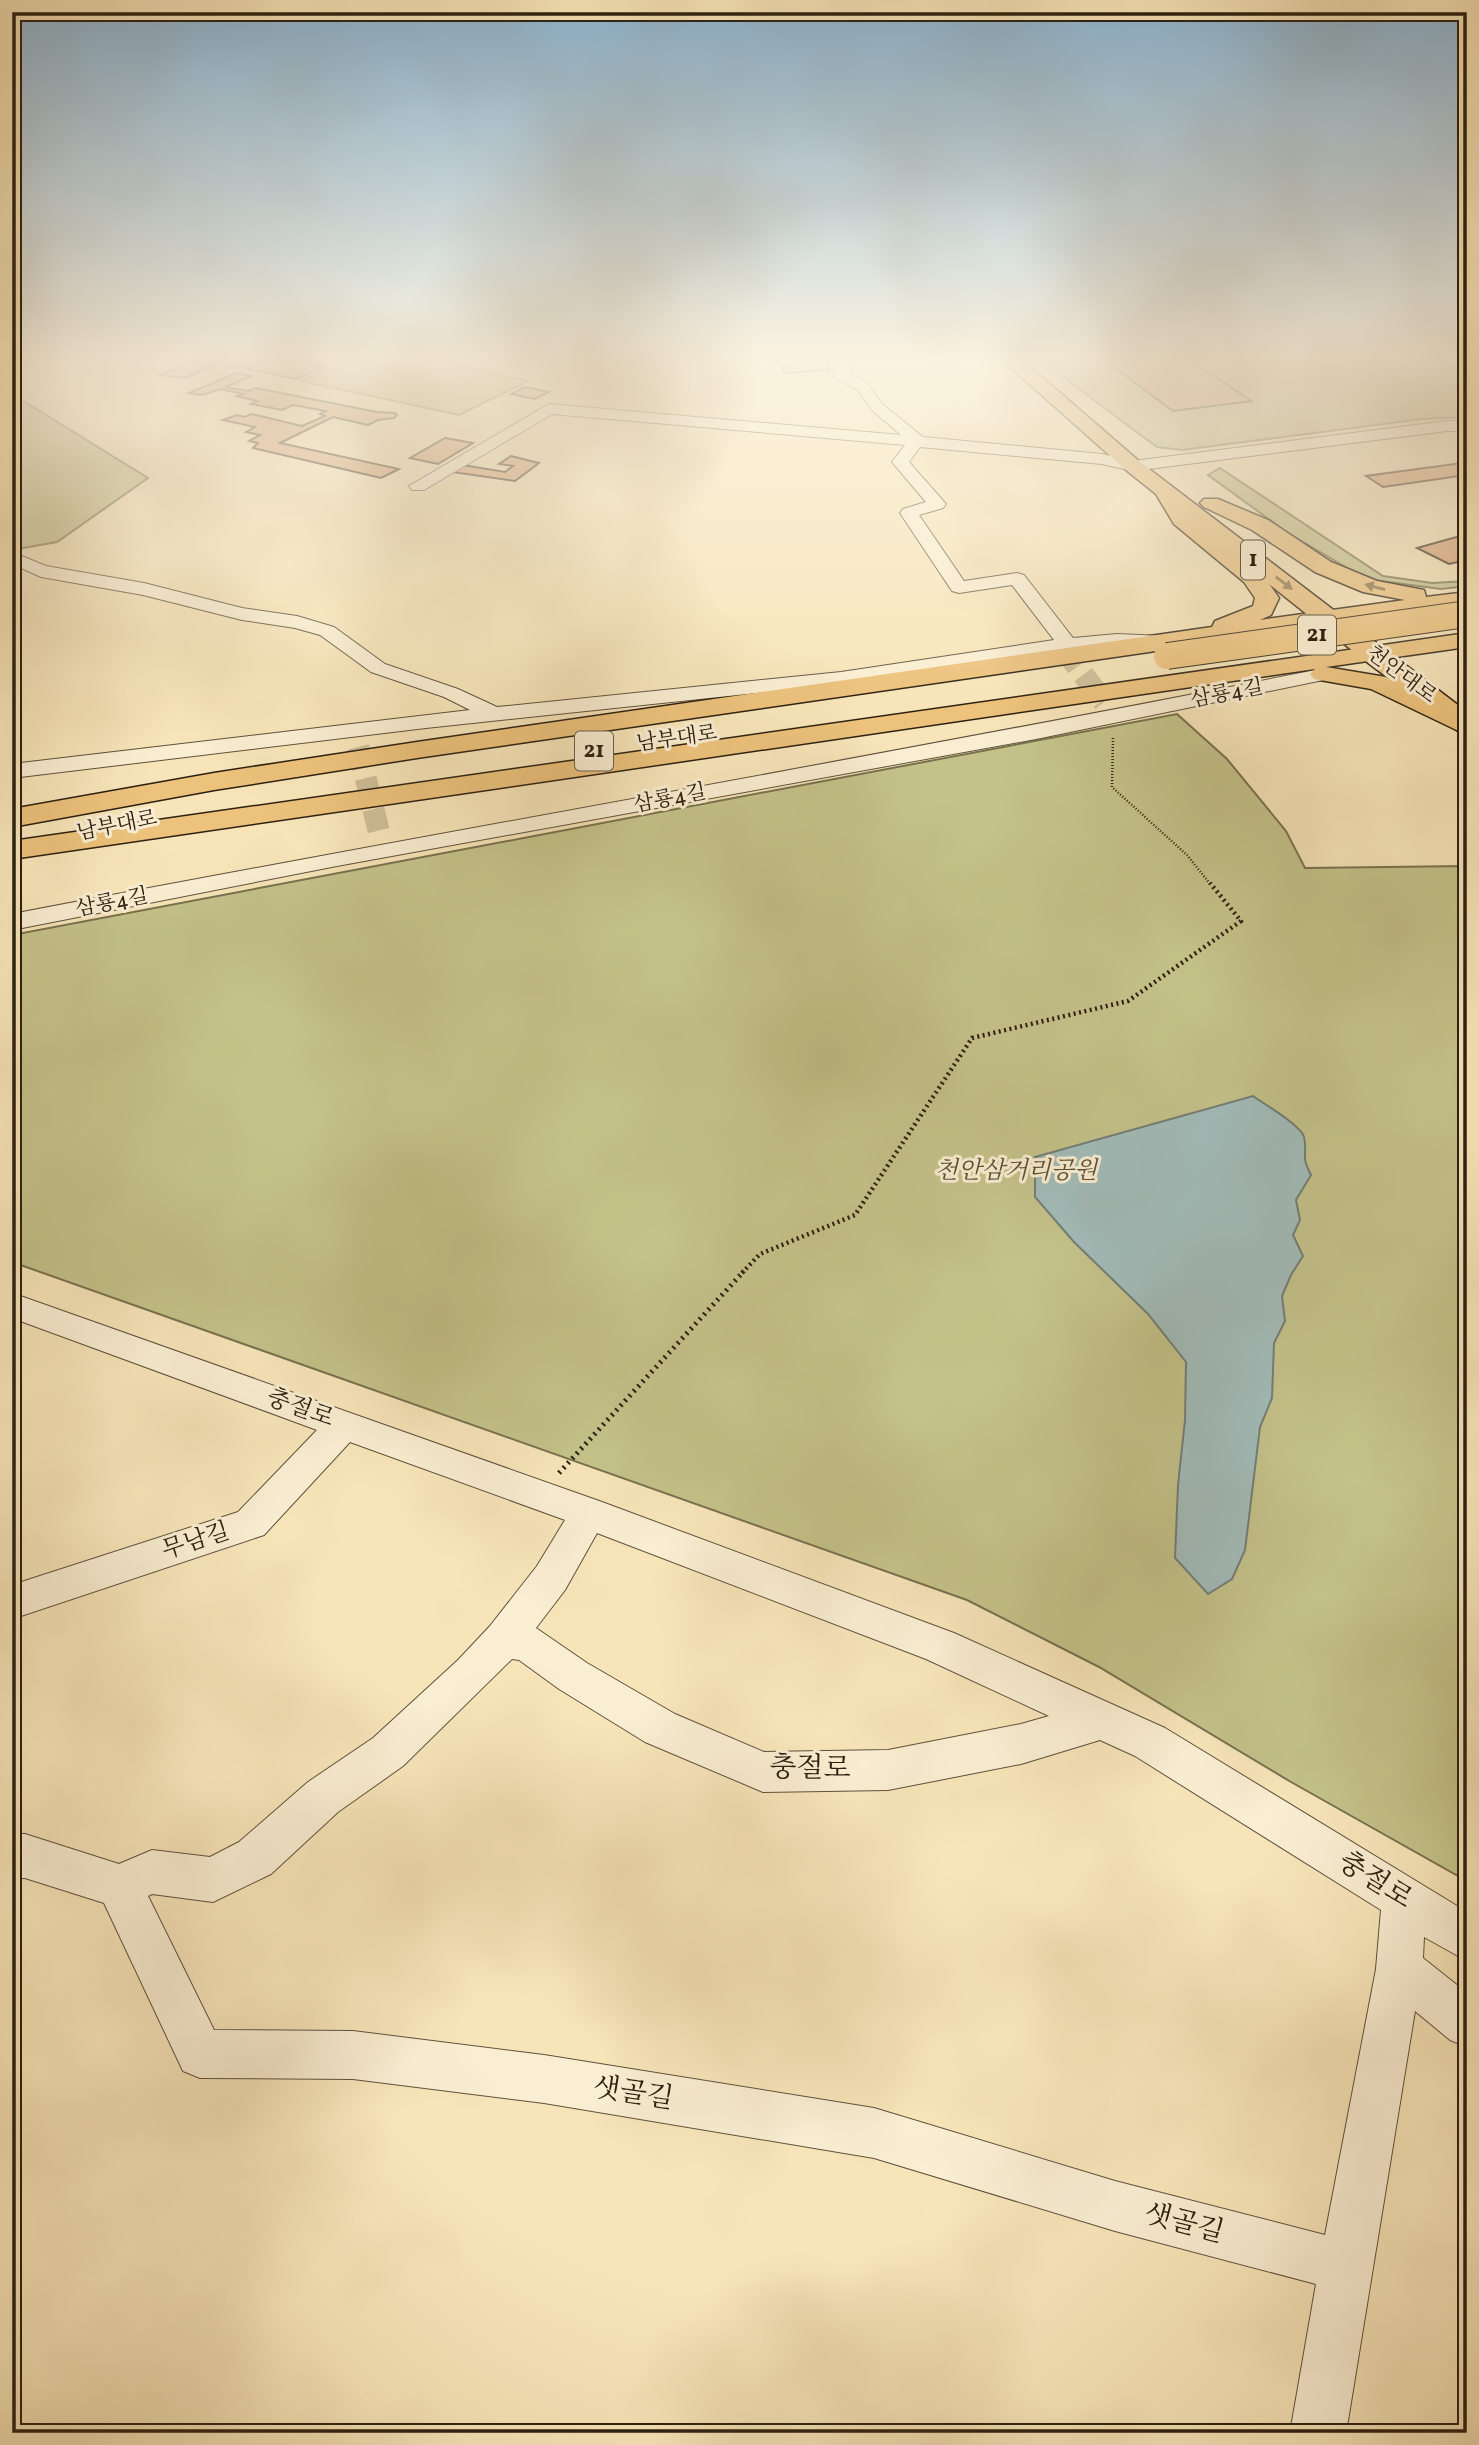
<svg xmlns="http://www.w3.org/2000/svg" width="1479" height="2445" font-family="Vollkorn,'Noto Serif KR',serif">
	<rect width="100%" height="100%" fill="#f7e5b9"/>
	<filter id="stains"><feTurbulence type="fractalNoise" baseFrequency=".00286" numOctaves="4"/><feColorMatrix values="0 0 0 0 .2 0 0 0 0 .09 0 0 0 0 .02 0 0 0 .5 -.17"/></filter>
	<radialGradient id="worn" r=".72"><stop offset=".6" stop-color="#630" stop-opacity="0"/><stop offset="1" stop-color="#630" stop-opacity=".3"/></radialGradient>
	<!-- green -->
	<g fill="#c4c28a" stroke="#78714e" stroke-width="2">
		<polygon points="364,359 431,359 528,381 459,415 301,381 349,361 358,362"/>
		<polygon points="1047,359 1467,359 1467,417 1422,419 1182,450 1157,447 1059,374"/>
		<polygon points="12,394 148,478 57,542 12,550"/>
		<polygon points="1220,468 1383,576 1432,583 1467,581 1467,586 1441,589 1366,579 1288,533 1208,475"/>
		<polygon points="1177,714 1227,759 1286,831 1305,868 1467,866 1467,1881 1291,1782 1099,1667 967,1600 12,1262 12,935"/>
	</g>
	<!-- water -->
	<path fill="#a2bcba" stroke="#737e76" stroke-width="2" d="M 1253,1096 C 1264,1104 1302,1126 1304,1137 C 1308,1156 1300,1154 1311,1175 L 1296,1200 L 1300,1220 L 1293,1235 L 1303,1256 L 1291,1275 L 1282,1296 L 1285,1321 L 1274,1343 L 1272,1398 L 1260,1427 L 1245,1550 L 1232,1579 L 1208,1594 L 1175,1558 L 1178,1485 L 1185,1420 L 1186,1362 L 1148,1314 L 1074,1242 L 1035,1197 L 1035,1157 Z"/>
	<!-- building -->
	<g fill="#daa174" stroke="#2c2011" stroke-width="2">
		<polygon points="195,359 215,359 208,362 216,364 185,378 160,375"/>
		<polygon points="244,359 285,359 325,367 296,379 230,365"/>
		<polygon points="761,359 832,359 827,366 829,370 786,373 783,371 783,367 789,366"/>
		<polygon points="1103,359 1188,359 1252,401 1173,411"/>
		<polygon points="236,373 251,376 226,387 248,391 256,388 377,412 395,413 397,415 394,418 378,420 368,425 333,417 280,443 399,469 381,478 253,448 258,443 249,441 260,435 246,432 255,427 223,420 237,415 244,417 252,414 302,426 325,416 320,414 326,411 293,405 282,410 251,404 257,401 237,396 243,394 221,389 202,395 189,393"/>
		<polygon points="525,387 549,392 535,399 511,394"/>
		<polygon points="445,438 473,443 438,464 410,458"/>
		<polygon points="511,456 539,463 515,481 452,472 463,465 505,472 513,466 499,464"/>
		<polygon points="1462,463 1467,466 1467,475 1383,487 1366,476"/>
		<polygon points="1467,534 1467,560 1449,564 1417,548"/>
	</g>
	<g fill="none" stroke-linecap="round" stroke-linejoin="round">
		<!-- minor-tunnel -->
		<g stroke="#cebe97" stroke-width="22" stroke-dasharray="22 10" stroke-linecap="butt">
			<polyline points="1064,649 1104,702"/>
			<polyline points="358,747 379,832"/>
		</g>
		<defs>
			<g id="minor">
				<polygon points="838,359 852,359 849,374 867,383 882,404 923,437 1102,454 1133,461 1447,421 1467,421 1467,431 1447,431 1133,471 1102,464 920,447 909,462 946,504 943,508 919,515 964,581 1017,573 1024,575 1073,638 1117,634 1164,636 1167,640 1164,644 1157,646 1077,649 1064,655 1056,652 1038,654 841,684 426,728 12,778 12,764 470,710 444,697 371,672 320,635 295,628 242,620 143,595 41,577 12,564 12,552 46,566 144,583 242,608 297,616 334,627 385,664 458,689 497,707 841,672 1054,640 1012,585 959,593 952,591 900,513 903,509 926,502 892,462 905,445 552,414 424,490 412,490 409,486 549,404 901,435 872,410 857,389 836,379 834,376"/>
				<path d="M 1326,668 L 1333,670 L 1336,674 L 1333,678 L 1036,739 L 337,866 L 12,930 L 12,914 C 450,830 889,755 1326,668 Z"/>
				<path d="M 12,1293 L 602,1502 L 954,1633 L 1165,1728 L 1467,1912 L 1467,1961 L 1424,1937 L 1423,1958 L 1467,1993 L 1467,2047 L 1450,2040 L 1415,2011 L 1346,2433 L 1290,2433 L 1316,2284 L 1115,2231 L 874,2158 L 544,2103 L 353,2079 L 200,2078 L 183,2071 L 104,1903 L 25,1878 L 12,1878 L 12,1834 L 25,1834 L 119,1864 L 152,1850 L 210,1857 L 239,1842 L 308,1782 L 373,1738 L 458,1660 L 490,1626 L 537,1566 L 565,1520 L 350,1442 L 264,1535 L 12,1619 L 12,1585 L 238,1512 L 317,1430 L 12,1318 ZM 597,1533 L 926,1659 L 1049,1716 L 1021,1724 L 888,1750 L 764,1752 L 675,1714 L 587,1663 L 536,1628 L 565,1590 ZM 512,1659 L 519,1660 L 559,1689 L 645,1742 L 763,1792 L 888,1790 L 1021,1764 L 1100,1740 L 1135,1756 L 1381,1910 L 1376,1969 L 1325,2235 L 1115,2181 L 874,2108 L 544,2055 L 353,2031 L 214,2030 L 148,1896 L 152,1894 L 213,1902 L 271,1874 L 338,1812 L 403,1766 Z"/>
			</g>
			<polygon id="major" points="1001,359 1021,359 1140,462 1467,712 1467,733 1458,731 1363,659 1126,470"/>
			<g id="highway">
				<polygon points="1163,483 1170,485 1190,515 1261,572 1279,598 1271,615 1260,620 1405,600 1363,592 1315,572 1252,530 1204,507 1200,503 1204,499 1218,499 1268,520 1331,562 1377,581 1424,590 1426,597 1467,592 1467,606 417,758 214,790 12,827 12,809 214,773 417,742 1212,627 1215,621 1253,606 1255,598 1244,582 1174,524 1153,489 1156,485"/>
				<polygon points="1467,633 1467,647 1326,667 1386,677 1467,717 1467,735 1371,689 1314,679 1310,674 1315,669 12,859 12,841"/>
			</g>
		</defs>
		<!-- minor casing -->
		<use href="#minor" stroke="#5f513b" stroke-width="2"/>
		<!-- major casing -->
		<use href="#major" stroke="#2c2011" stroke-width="3"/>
		<!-- highway casing -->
		<use href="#highway" stroke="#2c2011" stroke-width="3"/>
		<!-- path-far2 -->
		<g stroke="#2c2011" stroke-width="2.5" stroke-dasharray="1 2" stroke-linecap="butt">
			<polyline points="1436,359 1467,385"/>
			<polyline points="1113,738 1112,787 1187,855 1211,885"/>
		</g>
		<!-- path-far1 -->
		<polyline stroke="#2c2011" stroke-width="4.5" stroke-dasharray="2 3.5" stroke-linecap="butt" points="742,1273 760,1254 855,1215 972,1038 1128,1001 1241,921 1210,883"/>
		<!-- path -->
		<polyline stroke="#2c2011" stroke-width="5" stroke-dasharray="2 4.5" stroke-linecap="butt" points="559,1473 744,1271"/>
		<!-- minor -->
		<use href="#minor" fill="#faeed2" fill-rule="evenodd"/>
		<!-- major -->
		<use href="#major" fill="#ecc27c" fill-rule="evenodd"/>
		<!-- highway -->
		<use href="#highway" fill="#ecc27c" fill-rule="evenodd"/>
		<defs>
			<polyline id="highway-bridge" points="1167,656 1467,614"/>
		</defs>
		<!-- highway-bridge casing -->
		<use href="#highway-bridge" stroke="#2c2011" stroke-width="28" stroke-linecap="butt"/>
		<!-- highway-bridge -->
		<use href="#highway-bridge" stroke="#ecc27c" stroke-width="26"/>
	</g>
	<!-- one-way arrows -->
	<defs><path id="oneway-solid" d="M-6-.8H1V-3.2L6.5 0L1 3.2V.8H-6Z" transform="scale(1.75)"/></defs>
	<g fill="#8c7146">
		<use href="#oneway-solid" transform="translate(1284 583) rotate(38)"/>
		<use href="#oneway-solid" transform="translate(1375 587) rotate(-165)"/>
	</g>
	<!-- sky -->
	<linearGradient id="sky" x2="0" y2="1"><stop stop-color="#8cb7d6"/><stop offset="0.51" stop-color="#fbf3e0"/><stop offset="1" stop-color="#fbf3e0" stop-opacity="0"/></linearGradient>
	<rect width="1479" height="702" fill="url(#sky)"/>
	<g text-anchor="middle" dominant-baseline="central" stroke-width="6" stroke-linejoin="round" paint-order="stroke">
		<!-- far-street labels -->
		<g font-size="21" fill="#2c2011" stroke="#faeed2">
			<text transform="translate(1401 675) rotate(37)">천안대로</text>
			<text transform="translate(1227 694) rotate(-11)">삼룡4길</text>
			<text transform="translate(677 739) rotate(-8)">남부대로</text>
			<text transform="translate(670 799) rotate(-11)">삼룡4길</text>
			<text transform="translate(117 826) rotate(-11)">남부대로</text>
			<text transform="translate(112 903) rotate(-11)">삼룡4길</text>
		</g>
		<!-- shield labels -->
		<g fill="#faeed2" stroke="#6a5e4b" stroke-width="2">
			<rect x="1241" y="540.5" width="24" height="39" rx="5"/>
			<rect x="1298" y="615.5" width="38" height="39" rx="5"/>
			<rect x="575" y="731.5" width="38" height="39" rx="5"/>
		</g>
		<g font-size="23" font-weight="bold" fill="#2c2011">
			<text x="1253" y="560">1</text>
			<text x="1317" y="635">21</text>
			<text x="594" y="751">21</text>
		</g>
		<!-- park labels -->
		<g font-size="24" font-style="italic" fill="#5a5135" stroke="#faeed2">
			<text x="1016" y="1172">천안삼거리공원</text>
		</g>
		<!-- street labels -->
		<g font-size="24" fill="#2c2011" stroke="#faeed2">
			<text transform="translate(300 1409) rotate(20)">충절로</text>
			<text transform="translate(196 1542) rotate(-18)">무남길</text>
		</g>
		<!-- near-street labels -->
		<g font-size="28" fill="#2c2011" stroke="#faeed2">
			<text transform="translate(810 1769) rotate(1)">충절로</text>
			<text transform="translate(1375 1881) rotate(32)">충절로</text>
			<text transform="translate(633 2094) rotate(9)">샛골길</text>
			<text transform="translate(1184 2224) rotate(15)">샛골길</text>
		</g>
	</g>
	<!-- margin -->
	<rect width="1479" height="2445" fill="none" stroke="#f7e5b9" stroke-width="42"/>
	<rect x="14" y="14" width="1451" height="2417" fill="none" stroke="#2c2011" stroke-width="3.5"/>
	<rect x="21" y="21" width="1437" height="2403" fill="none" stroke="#2c2011" stroke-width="2"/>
	<rect width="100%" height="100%" filter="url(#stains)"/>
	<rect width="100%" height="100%" fill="url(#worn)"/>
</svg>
